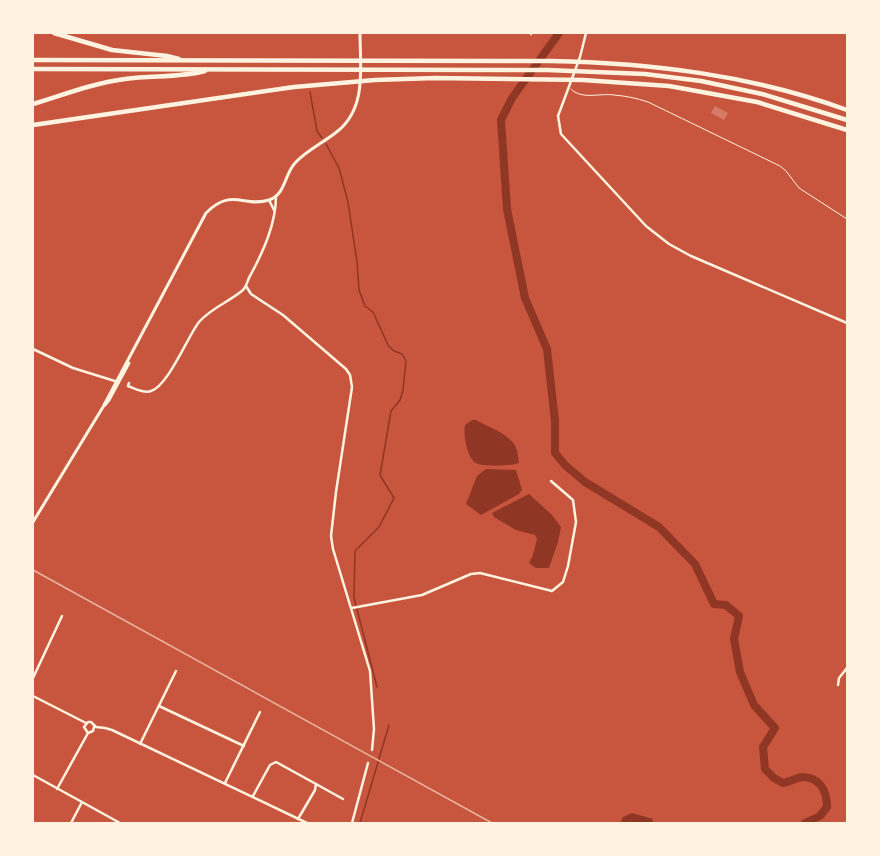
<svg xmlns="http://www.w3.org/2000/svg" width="880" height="856" font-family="Quicksand,sans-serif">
	<rect width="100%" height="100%" fill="#c8553d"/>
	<!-- water -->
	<g fill="#8f3625">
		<path d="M 472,420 L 476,420 C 488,427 513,435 517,450 C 518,454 518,459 519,463 C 511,466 483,467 476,463 C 467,458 463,434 465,425 Z"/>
		<polygon points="486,469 516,470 522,490 519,494 481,515 466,504 477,476"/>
		<polygon points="529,494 552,515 561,527 558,542 549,568 536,568 529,563 533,555 537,539 535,535 516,530 494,517 492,513"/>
		<polygon points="632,813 653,819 652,823 620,823 623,817"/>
	</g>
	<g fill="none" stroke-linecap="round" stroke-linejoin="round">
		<!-- stream -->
		<g stroke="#8f3625" stroke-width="1.5">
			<polyline points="310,92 317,131 322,138"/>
			<polyline points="326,144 339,168 348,202 357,262 359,290 365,306 373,312 388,345 394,351 402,354 406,361 403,390 400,400 391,411 380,475 394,498 379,527 355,551 354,598 377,687"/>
			<polyline points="360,823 389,725"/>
		</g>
		<!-- river -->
		<path stroke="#8f3625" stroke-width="8" d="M 559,33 L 512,98 L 501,120 L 507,209 L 525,298 L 547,349 L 555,421 L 555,453 L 565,465 L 585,482 L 659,527 L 695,564 L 714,604 L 726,605 L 739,616 L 734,639 L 740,672 L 754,705 L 775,728 L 763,747 L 765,769 L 774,778 L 783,783 C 789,782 796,778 802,777 C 820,777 827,791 827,807 L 820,816 L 805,823"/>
	</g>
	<!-- building -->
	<polygon fill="#d67c66" points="715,106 728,113 724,120 711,113"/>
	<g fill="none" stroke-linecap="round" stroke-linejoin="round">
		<!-- path -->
		<path stroke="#fff3e0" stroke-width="1" d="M 571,89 C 581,100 600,93 614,95 C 626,96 636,98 648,102 L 780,166 L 786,171 L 799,188 L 847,219"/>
		<!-- minor -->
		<g stroke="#fff3e0" stroke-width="2.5">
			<polyline points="586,33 580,57 558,116 561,134 646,226 669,244 691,256 847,323"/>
			<polyline points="531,34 531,33"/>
			<polyline points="269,200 274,210"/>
			<polyline points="246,286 251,294 283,315 346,369 350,375 352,387 336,492 331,536 333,549 370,671 374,729 372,750"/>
			<polyline points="33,349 73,368 118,382"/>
			<path d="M 129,383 L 128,386 C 134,388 144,394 151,391 C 168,386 188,336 199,322 C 211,308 229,302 243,290 C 247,286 247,281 250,276 C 263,252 276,224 276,196"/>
			<polyline points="352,608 422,595 471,574 480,573 552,591 563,582 568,566 576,522 573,500 551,481"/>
			<polyline points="33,678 62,616"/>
			<polyline points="838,685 839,678 847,668"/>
			<polyline points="33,696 86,723"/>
			<polyline points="159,706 244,746"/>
			<polyline points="88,733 84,727 88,722 91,722 96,727 105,728 112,730 307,823"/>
			<polyline points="140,744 176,671"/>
			<polyline points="33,775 120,823"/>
			<polyline points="225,783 260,712"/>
			<polyline points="316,784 343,799"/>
			<polyline points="57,789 88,733 93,731 94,727"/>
			<polyline points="253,796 270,765 276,762 316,784 315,790 298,819"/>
			<polyline points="71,823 82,802"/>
			<polyline points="352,823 368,763"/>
		</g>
		<!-- tertiary -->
		<g stroke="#fff3e0" stroke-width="3">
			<polyline points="105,405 109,400 129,363"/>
			<path d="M 33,522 L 103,407 L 206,213 C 232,187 244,208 269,200 C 286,194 284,175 295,163 C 307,150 325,142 339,130 C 367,106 360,66 360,33"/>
		</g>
		<!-- trunk -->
		<polyline stroke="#fff3e0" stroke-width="4.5" points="33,125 294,87 375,80 435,78 583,80 669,86 757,102 847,130"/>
		<!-- motorway -->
		<g stroke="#fff3e0" stroke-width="4.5">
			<polyline points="54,33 112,50 167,56 179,59"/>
			<path d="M 33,60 L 550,61 C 652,63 751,75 847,110"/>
			<polyline points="33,69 547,70 645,74 701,81 762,94 847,120"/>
			<path d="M 33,104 C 63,95 94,83 125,79 C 152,75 179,78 205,71"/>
		</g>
		<!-- rail -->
		<polyline stroke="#e9b49f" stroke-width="1.5" points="33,570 492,823"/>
	</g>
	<!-- border -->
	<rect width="880" height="856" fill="none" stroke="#fff3e0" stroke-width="68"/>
</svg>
